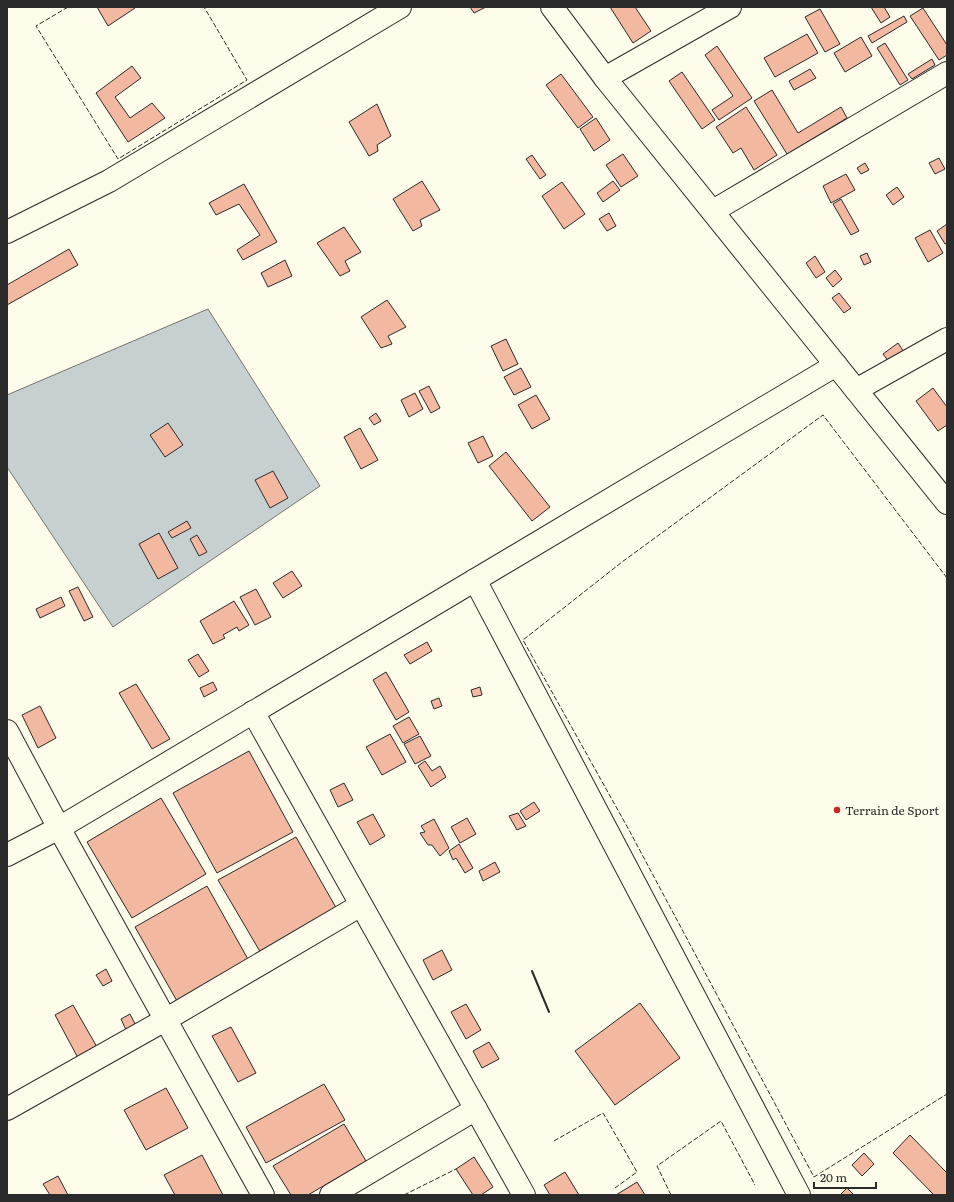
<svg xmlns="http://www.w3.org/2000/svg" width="954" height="1202" font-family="Literata,serif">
	<rect width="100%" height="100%" fill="#fdfbea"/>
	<!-- water -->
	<polygon fill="#c7d0d0" stroke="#74746e" points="208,309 320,486 113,627 7,467 7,395"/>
	<!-- building -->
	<g fill="#f2b8a0" stroke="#2b2b2b">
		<polygon points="97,7 135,7 135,8 108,26"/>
		<polygon points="470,7 486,7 474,13"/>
		<polygon points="610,7 635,7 651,31 633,43"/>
		<polygon points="871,7 884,7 890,17 881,23"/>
		<polygon points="923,8 947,45 947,55 939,60 910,16"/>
		<polygon points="820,9 840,44 825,52 805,17"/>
		<polygon points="904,16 907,22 872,43 868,36"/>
		<polygon points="807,34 818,53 775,77 764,58"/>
		<polygon points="861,37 872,56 845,72 834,53"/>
		<polygon points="885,43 908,80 900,85 877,48"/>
		<polygon points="717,46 752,98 719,120 712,110 733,96 705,55"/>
		<polygon points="932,59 935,65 912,79 908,74"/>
		<polygon points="132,66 141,78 115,97 130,118 152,103 165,118 128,142 96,93"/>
		<polygon points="810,69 816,78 794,90 789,81"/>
		<polygon points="682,72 715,120 702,129 669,81"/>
		<polygon points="561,74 593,117 578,128 546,85"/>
		<polygon points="772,90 798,133 841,107 847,118 787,154 754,101"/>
		<polygon points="377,104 391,136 377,145 378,151 369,156 349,122"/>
		<polygon points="746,107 777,155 754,170 741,148 733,153 716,127"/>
		<polygon points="596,118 610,140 594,151 580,129"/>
		<polygon points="623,154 638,176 621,187 606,165"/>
		<polygon points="532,155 546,175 540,179 526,159"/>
		<polygon points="939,158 945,169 935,174 929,163"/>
		<polygon points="865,163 869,170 861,174 857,168"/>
		<polygon points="846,174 855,190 831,203 823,186"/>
		<polygon points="422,181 440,210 420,220 422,226 413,231 393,199"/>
		<polygon points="613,181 620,190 603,202 597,193"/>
		<polygon points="562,182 585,214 564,229 542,196"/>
		<polygon points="244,184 277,242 243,260 237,250 260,235 239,204 216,215 209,203"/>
		<polygon points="897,187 904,197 893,205 886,195"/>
		<polygon points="841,199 859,231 851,235 833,204"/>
		<polygon points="609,213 616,226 607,231 599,219"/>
		<polygon points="947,224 947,243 945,244 937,231"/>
		<polygon points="344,227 361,252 345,261 350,271 340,276 317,243"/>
		<polygon points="930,230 943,253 928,262 915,238"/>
		<polygon points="69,249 78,265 7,305 7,285"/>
		<polygon points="867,253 871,262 864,265 860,256"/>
		<polygon points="815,256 825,272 816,278 806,263"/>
		<polygon points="285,260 292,276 268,287 261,273"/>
		<polygon points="835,270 842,279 833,287 826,278"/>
		<polygon points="839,293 851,308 844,313 832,298"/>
		<polygon points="387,300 406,327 388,336 392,344 381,348 361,317"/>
		<polygon points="506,339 518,364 503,371 491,346"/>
		<polygon points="898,343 904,352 889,362 883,354"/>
		<polygon points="521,368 531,387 514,395 504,377"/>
		<polygon points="429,386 440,408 431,413 419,391"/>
		<polygon points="933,388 947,407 947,425 938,431 916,401"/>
		<polygon points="415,393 423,409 409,417 401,400"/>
		<polygon points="536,395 550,419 532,429 518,405"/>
		<polygon points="376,413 381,421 374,425 369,418"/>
		<polygon points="168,423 183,445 165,457 150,435"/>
		<polygon points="360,428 378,460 361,469 344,437"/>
		<polygon points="483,436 493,456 478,463 468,443"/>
		<polygon points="506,452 550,507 532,521 489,466"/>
		<polygon points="273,471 288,498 270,508 255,480"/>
		<polygon points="187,521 191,528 172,538 168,532"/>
		<polygon points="159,533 178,568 158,579 139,544"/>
		<polygon points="197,535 207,552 199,556 190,539"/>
		<polygon points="292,571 302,586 283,598 273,583"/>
		<polygon points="78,587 93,617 84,621 69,591"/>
		<polygon points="256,589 271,617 255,625 240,597"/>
		<polygon points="61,597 65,606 40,618 36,609"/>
		<polygon points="234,601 249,625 239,631 237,627 223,635 225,638 213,644 200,621"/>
		<polygon points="427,642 432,651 410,664 404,655"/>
		<polygon points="198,654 209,671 199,677 188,660"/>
		<polygon points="386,672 409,712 396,720 373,680"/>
		<polygon points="213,682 217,690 204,697 200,688"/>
		<polygon points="136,684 170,739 152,749 119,693"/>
		<polygon points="480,687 482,695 473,697 471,690"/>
		<polygon points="439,698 442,706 434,709 431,701"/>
		<polygon points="40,706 56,738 38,748 22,715"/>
		<polygon points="409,717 419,734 403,743 393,726"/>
		<polygon points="390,734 406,762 382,775 366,747"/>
		<polygon points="420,736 431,756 415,764 404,744"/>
		<polygon points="249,751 293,832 217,873 173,793"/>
		<polygon points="425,761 432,771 440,766 446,777 431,787 418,766"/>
		<polygon points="344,783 353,800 338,807 330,790"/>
		<polygon points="161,798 206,874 132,918 87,842"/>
		<polygon points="534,802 540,811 526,820 520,811"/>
		<polygon points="518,813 526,826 517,830 509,816"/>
		<polygon points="373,814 385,836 370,845 357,822"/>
		<polygon points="467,818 476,834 460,843 451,827"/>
		<polygon points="434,819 449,848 440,856 432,845 428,845 420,833 425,832 421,826"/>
		<polygon points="296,837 339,913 262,955 218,880"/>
		<polygon points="459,844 473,868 465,873 456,858 453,860 449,851"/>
		<polygon points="495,862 500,872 483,881 479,871"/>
		<polygon points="207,886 249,961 177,1001 135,927"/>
		<polygon points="442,950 452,970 433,980 423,960"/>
		<polygon points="106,969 112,981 103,986 96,975"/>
		<polygon points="640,1003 680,1058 615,1105 575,1051"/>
		<polygon points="466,1004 481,1030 466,1039 451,1012"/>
		<polygon points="73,1005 97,1047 78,1058 55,1015"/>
		<polygon points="130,1014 137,1028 127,1032 121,1019"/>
		<polygon points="231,1027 256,1073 238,1082 212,1036"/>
		<polygon points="489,1042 499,1059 482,1068 473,1051"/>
		<polygon points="324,1084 345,1120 266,1163 246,1127"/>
		<polygon points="166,1088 188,1128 146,1150 124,1110"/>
		<polygon points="344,1124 366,1161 308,1195 291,1195 273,1166"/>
		<polygon points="910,1135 947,1173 947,1195 934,1195 893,1153"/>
		<polygon points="864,1153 874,1164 862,1176 852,1165"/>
		<polygon points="202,1155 223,1195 175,1195 164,1175"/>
		<polygon points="474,1157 493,1187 481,1195 473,1195 456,1169"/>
		<polygon points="565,1172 579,1195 550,1195 544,1185"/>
		<polygon points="58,1176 68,1195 50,1195 43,1184"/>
		<polygon points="637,1182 645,1195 616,1195"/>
		<polygon points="847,1188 854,1195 840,1195"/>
	</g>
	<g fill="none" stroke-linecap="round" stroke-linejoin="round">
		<defs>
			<g id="minor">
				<polyline points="605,78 730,7"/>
				<polyline points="713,211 947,73"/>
				<polyline points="7,232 109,181 400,7"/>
				<polyline points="856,390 947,339"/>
				<polyline points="475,580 799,1195"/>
				<polyline points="253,712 524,1195"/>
				<polyline points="7,731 59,828 263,1195"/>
				<polyline points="7,855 59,828 836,365"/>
				<polyline points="7,1109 165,1020 361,905"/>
				<polyline points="331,1195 476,1109"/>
			</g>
			<polyline id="major" points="552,7 605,78 947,503"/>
		</defs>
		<!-- minor casing -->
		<use href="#minor" stroke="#2b2b2b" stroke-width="24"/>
		<!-- major casing -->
		<use href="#major" stroke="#2b2b2b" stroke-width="24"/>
		<!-- minor -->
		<use href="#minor" stroke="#fdfbea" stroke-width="22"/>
		<!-- major -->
		<use href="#major" stroke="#fdfbea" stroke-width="22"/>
		<!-- fence -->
		<g stroke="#2b2b2b" stroke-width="1" stroke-dasharray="5 2" stroke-linecap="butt">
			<polyline points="68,7 36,26 118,159 247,80 204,7"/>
			<polyline points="947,578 823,415 622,562 523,640 629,830 814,1177 947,1094"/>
			<polyline points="554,1141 603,1113 637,1172 615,1188"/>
			<polyline points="404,1195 456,1169"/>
			<polyline points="671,1195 657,1166 721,1121 755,1185"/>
		</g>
		<!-- wall -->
		<polyline stroke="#2b2b2b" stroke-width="2" points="532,971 549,1012"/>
	</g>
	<!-- markers -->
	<circle fill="#c62828" stroke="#fdfbea" stroke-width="1.5" cx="837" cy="810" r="4"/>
	<g text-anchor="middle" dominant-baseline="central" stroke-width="3" stroke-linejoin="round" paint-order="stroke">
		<!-- poi labels -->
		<g font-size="12" fill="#2b2b2b" stroke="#fdfbea" text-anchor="start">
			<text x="845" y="810">Terrain de Sport</text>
		</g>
	</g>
	<!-- border -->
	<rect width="954" height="1202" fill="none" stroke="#2b2b2b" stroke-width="16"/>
	<!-- scale -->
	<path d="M814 1182v6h62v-6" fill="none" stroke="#2b2b2b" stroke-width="2"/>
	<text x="820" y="1182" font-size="12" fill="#2b2b2b" stroke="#fdfbea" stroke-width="3" paint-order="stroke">20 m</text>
</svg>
